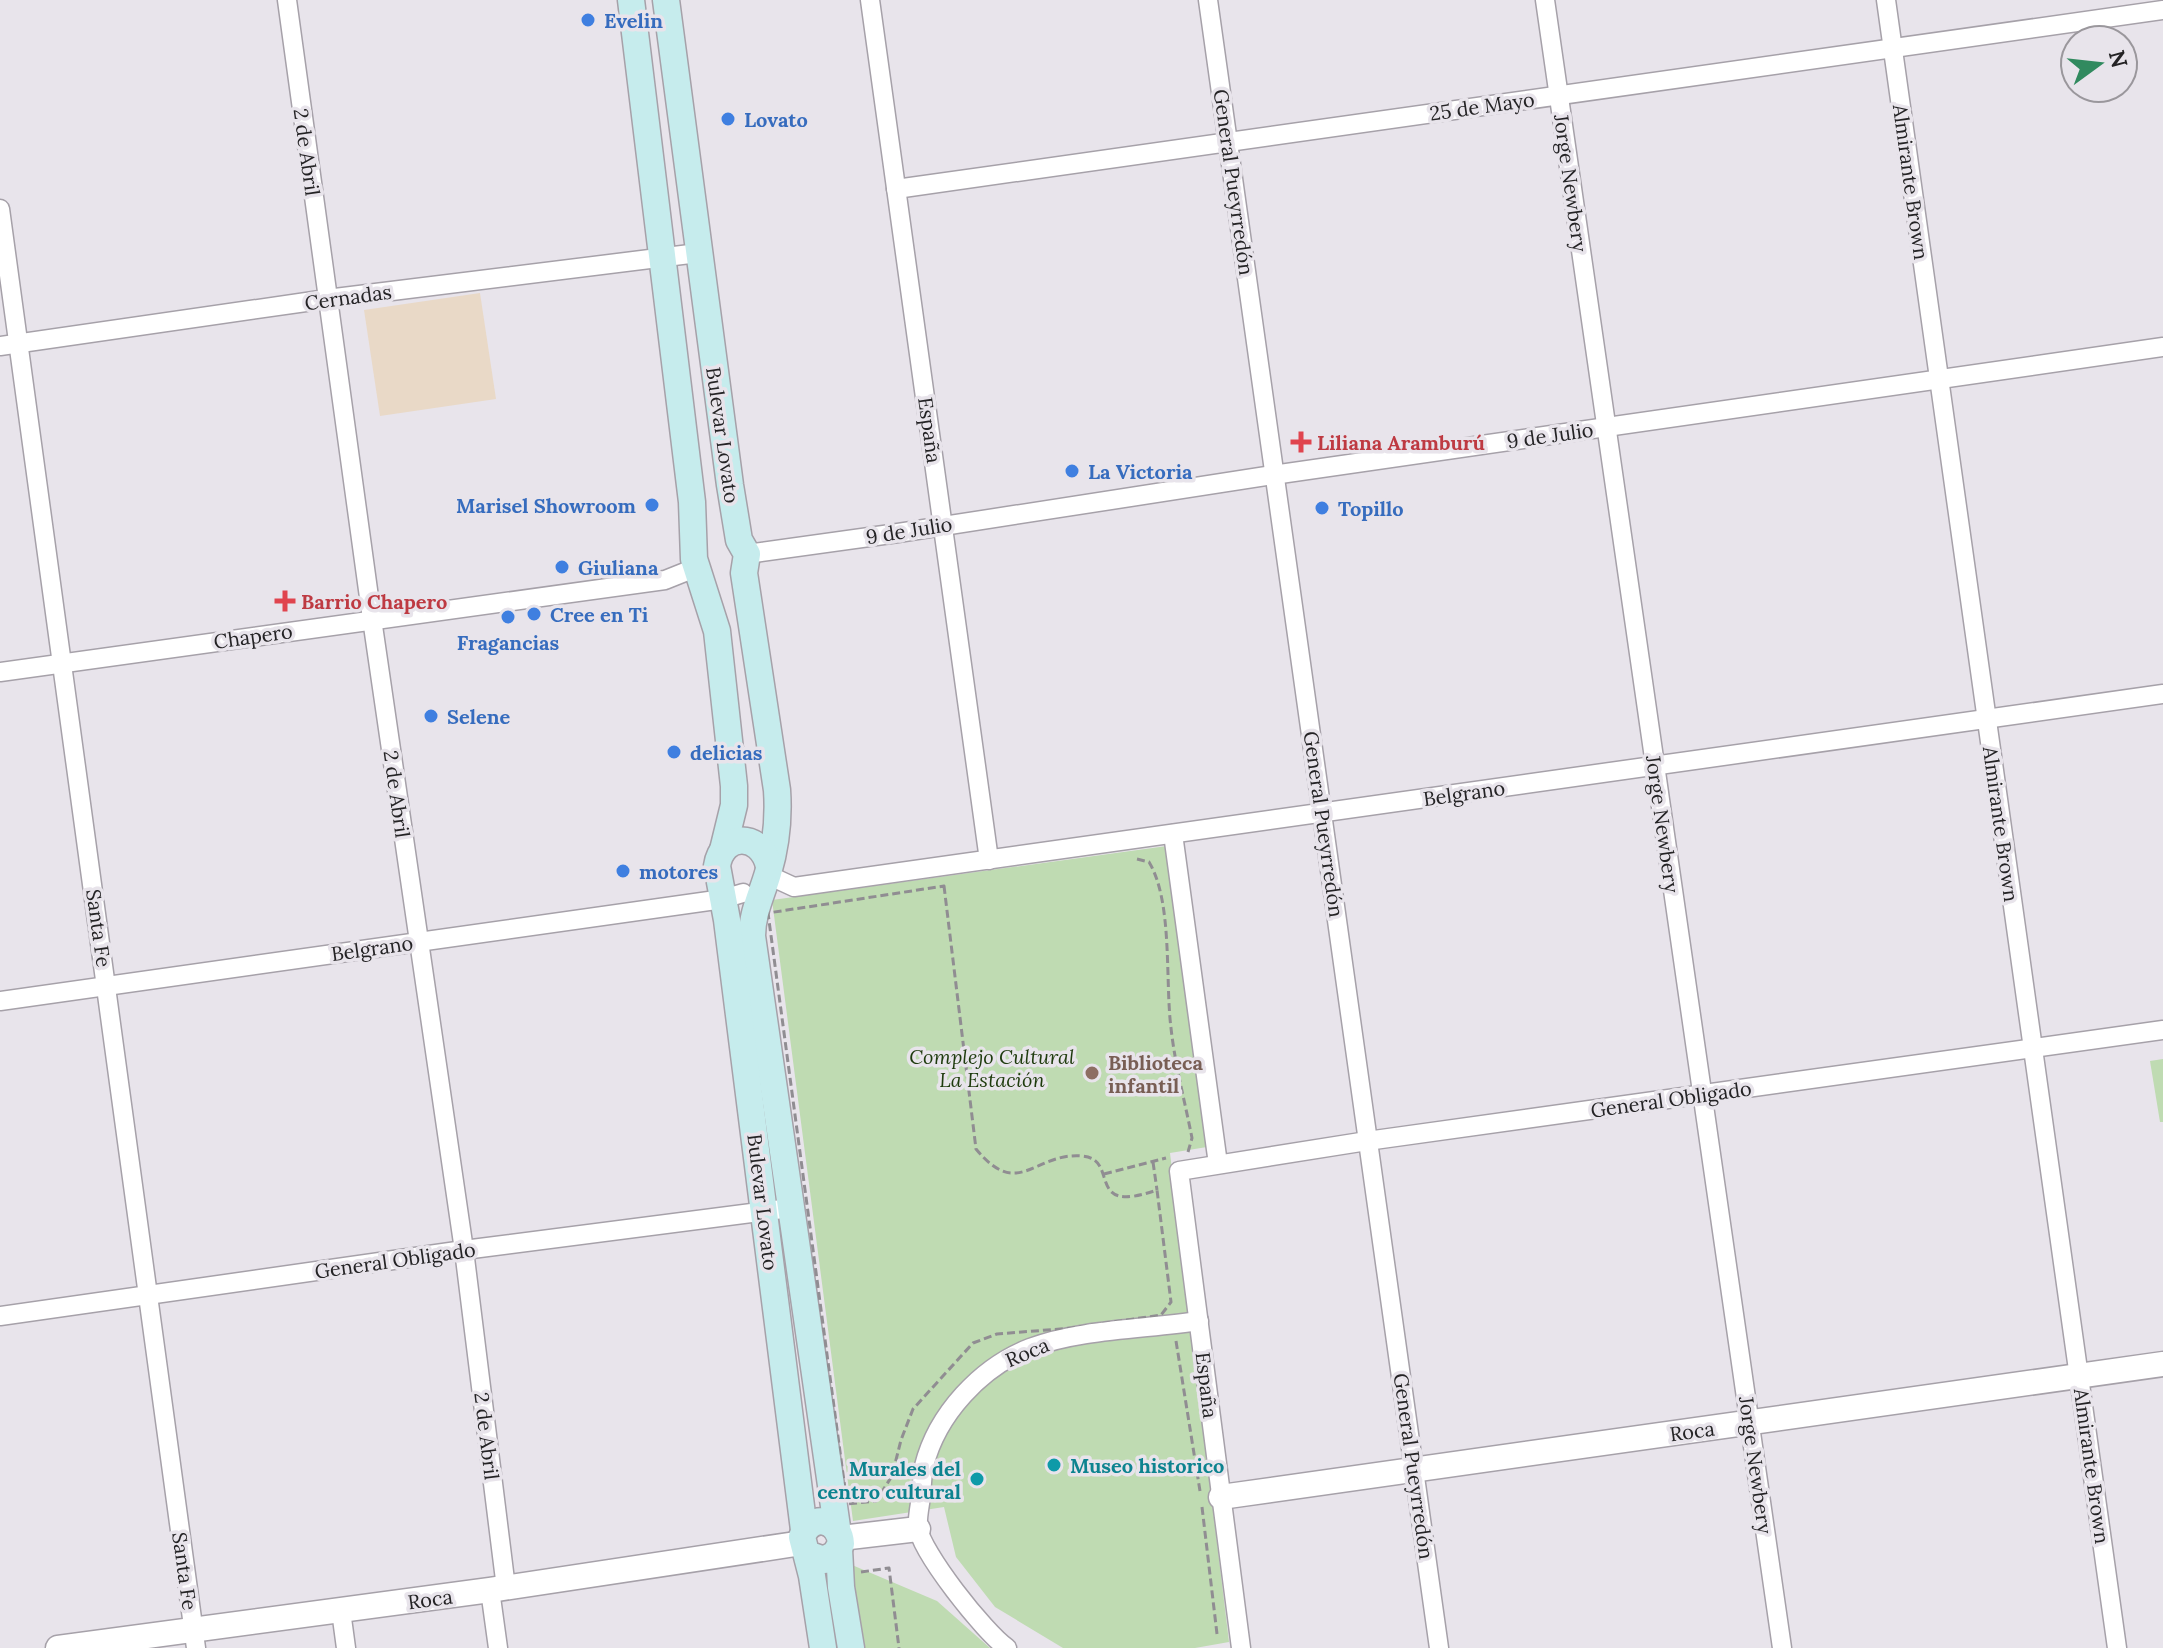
<svg xmlns="http://www.w3.org/2000/svg" width="2163" height="1648" font-family="Lora,serif">
	<rect width="100%" height="100%" fill="#e8e4eb"/>
	<!-- education -->
	<polygon fill="#e9d9c7" points="480,293 496,399 380,416 364,310"/>
	<!-- green -->
	<g fill="#bfdbb2">
		<polygon points="1167,846 1207,1147 1170,1153 1229,1642 1195,1648 1063,1648 995,1607 956,1557 944,1507 853,1521 772,900"/>
		<polygon points="2163,1059 2163,1122 2160,1122 2150,1061"/>
		<polygon points="852,1565 937,1601 990,1648 864,1648"/>
	</g>
	<g fill="none" stroke-linecap="round" stroke-linejoin="round">
		<defs>
			<g id="minor">
				<polyline points="287,0 372,619 464,1250 506,1588"/>
				<polyline points="870,0 989,860"/>
				<polyline points="1208,0 1439,1648"/>
				<polyline points="1545,0 1782,1648"/>
				<polyline points="1886,0 2117,1648"/>
				<polyline points="896,189 2163,10"/>
				<polyline points="0,209 196,1648"/>
				<polyline points="0,346 327,299 698,253"/>
				<polyline points="747,554 898,533 1273,475 2163,347"/>
				<polyline points="0,672 665,580 695,568"/>
				<polyline points="1173,834 1218,1164"/>
				<polyline points="768,875 794,887 2163,694"/>
				<polyline points="0,1001 723,899 743,893"/>
				<polyline points="0,1316 464,1250 790,1208"/>
				<polyline points="490,1590 498,1648"/>
				<polyline points="341,1611 346,1648"/>
				<path d="M 1007,1648 C 985,1633 920,1551 918,1527 C 917,1517 920,1506 921,1496 C 922,1486 922,1475 924,1466 C 937,1414 981,1367 1030,1348 C 1079,1329 1146,1329 1199,1321"/>
				<polyline points="1241,1648 1179,1171 1367,1141 2163,1030"/>
			</g>
			<g id="tertiary">
				<polyline points="1221,1497 2163,1364"/>
				<polyline points="841,1538 918,1529"/>
				<polyline points="58,1648 490,1590 802,1543"/>
			</g>
			<g id="secondary">
				<polyline points="631,0 692,502 694,559 717,631 734,786 734,805 723,850"/>
				<path d="M 666,0 L 730,485 L 739,540 L 747,554 L 744,573 L 777,790 C 779,819 776,846 768,873 C 762,894 752,913 752,936 L 837,1527"/>
				<path d="M 769,866 C 761,832 722,832 717,866 L 727,920 L 804,1530"/>
				<polyline points="839,1549 841,1587 851,1648"/>
				<path d="M 807,1554 L 824,1560 L 835,1554 L 841,1544 C 840,1519 811,1512 802,1537 L 812,1576 L 823,1648"/>
			</g>
		</defs>
		<!-- minor casing -->
		<use href="#minor" stroke="#a6a1a9" stroke-width="21"/>
		<!-- tertiary casing -->
		<use href="#tertiary" stroke="#a6a1a9" stroke-width="27"/>
		<!-- secondary casing -->
		<use href="#secondary" stroke="#a6a1a9" stroke-width="29"/>
		<!-- path -->
		<g stroke="#908d92" stroke-width="3" stroke-dasharray="8 4" stroke-linecap="butt">
			<path d="M 1137,859 L 1149,862 C 1173,902 1165,981 1171,1028 C 1175,1065 1185,1102 1192,1138 L 1188,1152"/>
			<path d="M 944,886 L 976,1149 C 1019,1201 1034,1152 1082,1156 C 1121,1159 1083,1216 1157,1190 L 1171,1302 L 1161,1315 L 1072,1328 L 997,1334 L 973,1343 L 913,1409 L 901,1440 L 892,1476 L 876,1501 L 847,1504 L 768,913 Z"/>
			<polyline points="1153,1162 1157,1190"/>
			<polyline points="1104,1174 1166,1158"/>
			<polyline points="1176,1341 1200,1491"/>
			<polyline points="1202,1507 1217,1634"/>
			<polyline points="861,1572 889,1568 899,1648"/>
		</g>
		<!-- minor -->
		<use href="#minor" stroke="#fff" stroke-width="18"/>
		<!-- tertiary -->
		<use href="#tertiary" stroke="#fff" stroke-width="24"/>
		<!-- secondary -->
		<use href="#secondary" stroke="#c6eced" stroke-width="26"/>
	</g>
	<!-- markers -->
	<g fill="#3f7fe0" stroke="#e8e4eb" stroke-width="3">
		<circle cx="588" cy="20" r="8"/>
		<circle cx="728" cy="119" r="8"/>
		<circle cx="1072" cy="471" r="8"/>
		<circle cx="652" cy="505" r="8"/>
		<circle cx="1322" cy="508" r="8"/>
		<circle cx="562" cy="567" r="8"/>
		<circle cx="534" cy="614" r="8"/>
		<circle cx="508" cy="617" r="8"/>
		<circle cx="431" cy="716" r="8"/>
		<circle cx="674" cy="752" r="8"/>
		<circle cx="623" cy="871" r="8"/>
	</g>
	<g fill="#e0444e" stroke="#e8e4eb" stroke-width="3">
		<path d="M1297 430h8v8h8v8h-8v8h-8v-8h-8v-8h8z"/>
		<path d="M281 589h8v8h8v8h-8v8h-8v-8h-8v-8h8z"/>
	</g>
	<circle fill="#8d6e63" stroke="#e8e4eb" stroke-width="3" cx="1092" cy="1073" r="8"/>
	<g fill="#0f9aa8" stroke="#e8e4eb" stroke-width="3">
		<circle cx="1054" cy="1465" r="8"/>
		<circle cx="977" cy="1479" r="8"/>
	</g>
	<g text-anchor="middle" dominant-baseline="central" stroke-width="7" stroke-linejoin="round" paint-order="stroke">
		<!-- shop labels -->
		<g font-size="20" font-weight="bold" fill="#366cbe" stroke="#e8e4eb" text-anchor="start">
			<text x="604" y="20">Evelin</text>
			<text x="744" y="119">Lovato</text>
			<text x="1088" y="471">La Victoria</text>
			<text x="636" y="505" text-anchor="end">Marisel Showroom</text>
			<text x="1338" y="508">Topillo</text>
			<text x="578" y="567">Giuliana</text>
			<text x="550" y="614">Cree en Ti</text>
			<text x="508" y="642" text-anchor="middle">Fragancias</text>
			<text x="447" y="716">Selene</text>
			<text x="690" y="752">delicias</text>
			<text x="639" y="871">motores</text>
		</g>
		<!-- street labels -->
		<g font-size="20" fill="#242325" stroke="#e8e4eb">
			<text transform="translate(1482 106) rotate(-8)">25 de Mayo</text>
			<text transform="translate(307 152) rotate(82)">2 de Abril</text>
			<text transform="translate(1234 182) rotate(82)">General Pueyrredón</text>
			<text transform="translate(1911 182) rotate(82)">Almirante Brown</text>
			<text transform="translate(1571 183) rotate(82)">Jorge Newbery</text>
			<text transform="translate(348 297) rotate(-8)">Cernadas</text>
			<text transform="translate(930 430) rotate(82)">España</text>
			<text transform="translate(723 435) rotate(82)">Bulevar Lovato</text>
			<text transform="translate(1550 435) rotate(-8)">9 de Julio</text>
			<text transform="translate(909 530) rotate(-9)">9 de Julio</text>
			<text transform="translate(253 636) rotate(-8)">Chapero</text>
			<text transform="translate(1464 793) rotate(-8)">Belgrano</text>
			<text transform="translate(397 794) rotate(82)">2 de Abril</text>
			<text transform="translate(1324 824) rotate(82)">General Pueyrredón</text>
			<text transform="translate(1663 824) rotate(82)">Jorge Newbery</text>
			<text transform="translate(2001 824) rotate(82)">Almirante Brown</text>
			<text transform="translate(99 928) rotate(82)">Santa Fe</text>
			<text transform="translate(372 948) rotate(-8)">Belgrano</text>
			<text transform="translate(1671 1099) rotate(-8)">General Obligado</text>
			<text transform="translate(763 1202) rotate(83)">Bulevar Lovato</text>
			<text transform="translate(395 1260) rotate(-8)">General Obligado</text>
			<text transform="translate(1027 1352) rotate(-23)">Roca</text>
			<text transform="translate(1207 1385) rotate(83)">España</text>
			<text transform="translate(1692 1431) rotate(-8)">Roca</text>
			<text transform="translate(487 1436) rotate(83)">2 de Abril</text>
			<text transform="translate(1756 1465) rotate(82)">Jorge Newbery</text>
			<text transform="translate(1414 1466) rotate(82)">General Pueyrredón</text>
			<text transform="translate(2092 1466) rotate(82)">Almirante Brown</text>
			<text transform="translate(185 1571) rotate(82)">Santa Fe</text>
			<text transform="translate(430 1599) rotate(-8)">Roca</text>
		</g>
		<!-- health labels -->
		<g font-size="20" font-weight="bold" fill="#be3a42" stroke="#e8e4eb" text-anchor="start">
			<text x="1317" y="442">Liliana Aramburú</text>
			<text x="301" y="601">Barrio Chapero</text>
		</g>
		<!-- park labels -->
		<g font-size="20" font-style="italic" fill="#1e3b0d" stroke="#e8e4eb">
			<text x="992" y="1056">Complejo Cultural<tspan x="992" dy="23">La Estación</tspan></text>
		</g>
		<!-- education labels -->
		<g font-size="20" font-weight="bold" fill="#785e54" stroke="#e8e4eb" text-anchor="start">
			<text x="1108" y="1062">Biblioteca<tspan x="1108" dy="23">infantil</tspan></text>
		</g>
		<!-- culture labels -->
		<g font-size="20" font-weight="bold" fill="#0d838f" stroke="#e8e4eb" text-anchor="start">
			<text x="1070" y="1465">Museo historico</text>
			<text x="961" y="1468" text-anchor="end">Murales del<tspan x="961" dy="23">centro cultural</tspan></text>
		</g>
	</g>
	<!-- north arrow -->
	<g transform="translate(2099 64) rotate(75)"><circle r="38" fill="#e8e4eb" stroke="#9a979c" stroke-width="2"/>
	<path d="M0-6L14 30L0 20L-14 30Z" fill="#318a5f"/>
	<text y="-12" font-size="22" font-weight="bold" text-anchor="middle" fill="#242325">N</text>
	</g>
</svg>
